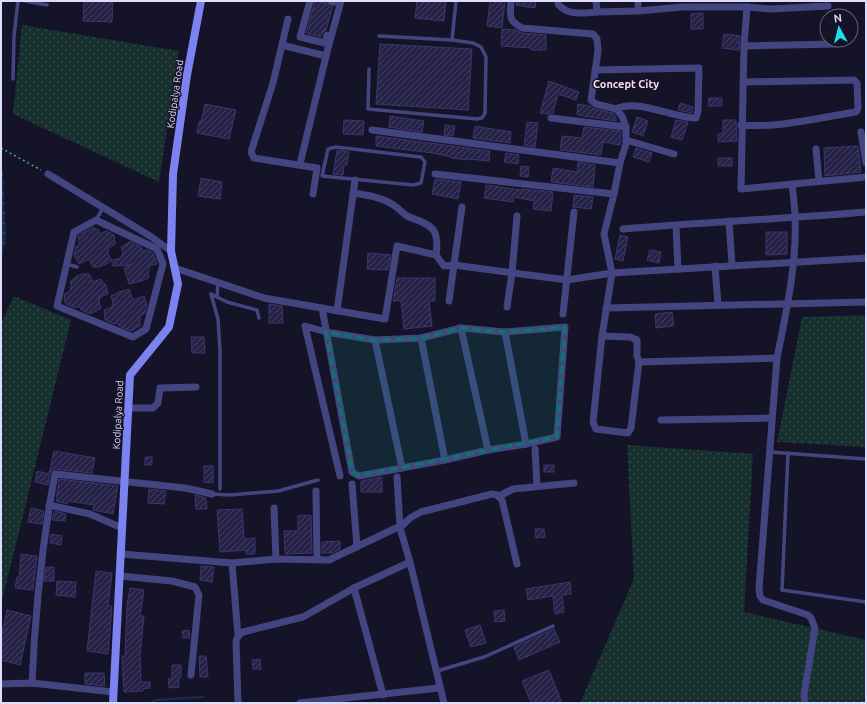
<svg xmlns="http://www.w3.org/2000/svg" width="867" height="704" font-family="Ubuntu,sans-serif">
	<defs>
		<pattern id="green-dots" width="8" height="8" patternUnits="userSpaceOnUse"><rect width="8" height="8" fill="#16302e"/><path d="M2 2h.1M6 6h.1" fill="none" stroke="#374d4d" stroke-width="1.8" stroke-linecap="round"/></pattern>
		<pattern id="water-waves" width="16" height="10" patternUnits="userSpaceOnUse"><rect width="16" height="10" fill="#142c49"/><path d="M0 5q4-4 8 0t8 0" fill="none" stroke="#364a64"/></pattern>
		<pattern id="building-hatch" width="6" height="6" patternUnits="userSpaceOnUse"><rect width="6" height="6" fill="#262146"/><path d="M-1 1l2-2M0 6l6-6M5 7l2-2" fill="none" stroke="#454162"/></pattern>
	</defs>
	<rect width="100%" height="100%" fill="#151327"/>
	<!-- green -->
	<g fill="url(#green-dots)">
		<polygon points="22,25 179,51 159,182 13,114"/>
		<polygon points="14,296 71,320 1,605 1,323"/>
		<polygon points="866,315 866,447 777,442 802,317"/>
		<polygon points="627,445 753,454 744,612 866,640 866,703 580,703 634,579"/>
	</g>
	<!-- water -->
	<polygon fill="url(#water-waves)" points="1,169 3,171 6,238 1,260"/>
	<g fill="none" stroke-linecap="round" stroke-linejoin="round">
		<!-- stream -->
		<polyline stroke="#142c49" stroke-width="2.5" points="150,703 157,700 203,697"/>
	</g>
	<!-- building -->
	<g fill="url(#building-hatch)" stroke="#3d356f">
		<polygon points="84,1 113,1 112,22 83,21"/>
		<polygon points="315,1 327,3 333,6 326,30 323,32 321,37 306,33"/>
		<polygon points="417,1 446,1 444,21 415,18"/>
		<polygon points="490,1 505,1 502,28 487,26"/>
		<polygon points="516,1 536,1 535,8 516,5"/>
		<polygon points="703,13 703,29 691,29 691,14"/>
		<polygon points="502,29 516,30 522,33 546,35 546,50 531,50 531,48 501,46"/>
		<polygon points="724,34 740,36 739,50 722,48"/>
		<polygon points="380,44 472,49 468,110 376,104"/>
		<polygon points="549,81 579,92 576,100 558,94 553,113 548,114 540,113"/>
		<polygon points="709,98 722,98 722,106 708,106"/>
		<polygon points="680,103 693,107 692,113 678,110"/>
		<polygon points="205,104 236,110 229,139 197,133 199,121 201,122"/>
		<polygon points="578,104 590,106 595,109 613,113 616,117 616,121 577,115"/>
		<polygon points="390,116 424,121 422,132 389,127"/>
		<polygon points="637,117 648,121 643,136 632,132"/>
		<polygon points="344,120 364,121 363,135 343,134"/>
		<polygon points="676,120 688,122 682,140 671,137"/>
		<polygon points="723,120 736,120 737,141 718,142 718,134 723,133"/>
		<polygon points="527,122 538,123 535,147 524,145"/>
		<polygon points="445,125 455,126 453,136 444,135"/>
		<polygon points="475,126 511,132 510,143 473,138"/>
		<polygon points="584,127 621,131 620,145 603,142 601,155 560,150 562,136 582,138"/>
		<polygon points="376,136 490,151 489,161 468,159 468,160 451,158 451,157 433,153 376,146"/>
		<polygon points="858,146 861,172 825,176 824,148"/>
		<polygon points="636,148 652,153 649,162 633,157"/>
		<polygon points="337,150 349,152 347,165 344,165 343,175 333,174"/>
		<polygon points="506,153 519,155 518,164 504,162"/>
		<rect x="718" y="158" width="14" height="8"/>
		<polygon points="578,162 595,165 593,187 551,182 553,168 577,172"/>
		<polygon points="521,166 529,167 528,177 520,176"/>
		<polygon points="201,178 222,182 220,199 198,196"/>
		<polygon points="435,179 461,182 458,199 432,194"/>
		<polygon points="486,185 521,190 521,189 553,192 551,211 533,209 534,201 514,197 513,202 484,198"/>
		<polygon points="574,195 593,197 591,209 573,207"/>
		<polygon points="94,227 96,230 98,229 100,234 106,231 114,235 115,244 109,248 108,254 112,261 99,267 93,267 89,259 79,264 74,255 76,247 80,244 78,240 79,239 78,235"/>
		<polygon points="766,232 787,232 787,254 766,255"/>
		<polygon points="620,235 628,237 623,261 615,259"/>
		<polygon points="129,242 131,242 141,247 143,251 147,250 153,253 157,263 157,264 149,266 149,272 148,272 149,277 145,280 129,284 124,268 130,265 113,266 113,260 121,258 123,252 121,247"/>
		<polygon points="650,250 661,252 659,263 647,260"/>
		<polygon points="368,253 391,255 388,270 367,269"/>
		<polygon points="82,274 89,274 93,282 100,279 106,285 108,294 100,297 99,303 101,308 91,314 81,310 79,306 75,308 66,304 64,299 65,294 71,290 70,287 72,286 70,282 77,276"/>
		<polygon points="397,278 435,278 435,301 429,301 432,326 404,329 401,301 393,301"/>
		<polygon points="129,289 133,300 144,296 147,305 145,313 140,316 141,320 139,321 141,325 131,331 119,326 118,323 114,324 105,320 104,310 112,307 113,302 111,296 119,292"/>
		<polygon points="269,304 282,306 283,323 269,323"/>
		<polygon points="672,312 674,326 656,328 655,314"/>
		<polygon points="191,337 204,337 205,353 192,353"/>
		<polygon points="123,408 122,421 116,421 115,409"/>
		<polygon points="54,451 95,458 92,473 53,469 50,473 48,485 35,482 37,471 49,474"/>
		<rect x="145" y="457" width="7" height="8"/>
		<rect x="544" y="465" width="10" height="7"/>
		<polygon points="204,466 213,466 213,483 204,482"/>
		<polygon points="382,477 382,492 361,492 361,481"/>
		<polygon points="59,479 118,486 113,514 93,510 94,505 67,501 67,504 56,501"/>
		<polygon points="149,489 166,491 164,504 148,503"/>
		<polygon points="195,495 206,498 207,509 196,509"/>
		<polygon points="31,508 44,511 42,524 28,522"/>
		<polygon points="242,509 244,539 255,538 255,554 246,554 246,550 220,552 217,510"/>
		<polygon points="55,511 66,514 65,521 52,520 54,512"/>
		<polygon points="311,515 312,553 285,554 284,531 298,531 298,516"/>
		<polygon points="535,529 544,529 545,537 536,538"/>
		<polygon points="51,534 62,536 61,545 50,543"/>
		<polygon points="340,541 340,549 333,553 322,553 322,542"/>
		<polygon points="21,554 37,556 33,590 15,588 17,577 19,578"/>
		<polygon points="201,566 214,567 212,582 200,580"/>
		<polygon points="46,567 54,567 54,581 44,581"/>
		<polygon points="96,571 112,573 108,606 112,606 108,654 87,651"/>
		<polygon points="57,581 76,582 75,597 56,595"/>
		<polygon points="570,582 571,594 562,595 564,612 555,614 553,596 528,600 526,589"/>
		<polygon points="130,588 144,590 140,616 144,616 140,655 141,682 150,682 150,688 143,689 143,691 124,692 122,657 125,656 127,605"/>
		<polygon points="7,610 31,616 20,665 1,660 1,638"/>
		<polygon points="504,610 505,621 495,622 494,611"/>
		<polygon points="480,625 486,643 471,647 465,630"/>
		<polygon points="554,629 560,642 519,660 514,647"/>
		<polygon points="189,630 190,638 183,638 182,631"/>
		<polygon points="199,656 206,656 208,677 200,677"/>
		<polygon points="260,659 261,669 253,669 252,660"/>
		<polygon points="172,665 181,665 181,677 179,677 179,687 169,688 168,679 172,679"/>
		<polygon points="549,670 562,703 531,703 522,681"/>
		<polygon points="85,673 104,673 105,686 85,684"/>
	</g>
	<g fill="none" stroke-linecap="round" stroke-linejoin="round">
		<!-- path -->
		<polyline stroke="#3daea0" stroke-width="1.5" stroke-dasharray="2 3" stroke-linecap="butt" points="1,148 41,170"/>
		<!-- lane -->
		<g stroke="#434581" stroke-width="3.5">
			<polyline points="25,1 47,5"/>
			<polyline points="452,40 456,1"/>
			<polyline points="369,69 368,109 477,119 482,118 485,113 486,57 481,47 473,43 452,40 379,36"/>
			<polyline points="13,79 14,36 18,1"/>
			<polygon points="336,147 421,157 425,162 421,183 413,185 322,176 328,149"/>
			<polyline points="96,220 103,208"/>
			<polyline points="67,264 77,267"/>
			<polyline points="217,297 218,282"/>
			<polyline points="770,452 866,459"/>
			<polyline points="788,453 782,590 866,602"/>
			<polyline points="220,489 220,351 218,319 211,294 227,302 257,310 259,318"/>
			<polyline points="212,494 230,495 278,491 318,480"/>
			<polyline points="437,671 484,657 553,626"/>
		</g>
		<!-- street -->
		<g stroke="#434581" stroke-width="7">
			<polyline points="310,1 300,37 325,43 327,35"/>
			<polyline points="331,1 340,3"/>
			<path d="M 511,1 C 510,16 508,20 522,28 L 593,34 L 597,39 L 598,51 L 591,100 L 596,104 L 616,109 L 622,116 L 626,127 L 626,144 L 620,163 L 614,194 L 604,234 L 612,273 L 602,336 L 593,422 L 596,429 L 628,433 L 631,428 L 639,362"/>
			<path d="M 558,1 L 558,4 C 568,16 582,13 597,12"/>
			<polyline points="596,1 597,12 638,11 682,7 747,7 771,9 828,6"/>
			<polyline points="747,7 744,46 741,189 866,177"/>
			<polyline points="638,11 638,1"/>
			<polyline points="288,19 273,83 251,152 254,158 317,168 313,194"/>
			<polyline points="282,45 326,56"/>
			<polyline points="744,46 837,44"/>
			<path d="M 595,70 L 699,68 L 698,111 L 696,118 C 673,118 637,98 616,109"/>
			<polyline points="551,118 626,127"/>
			<path d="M 741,125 C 779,128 818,118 856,112 L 858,108 L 857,83 L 854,80 L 743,82"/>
			<polyline points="372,130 620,163"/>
			<polyline points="861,132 866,163"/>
			<polyline points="626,140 674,154"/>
			<polyline points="816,149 819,181"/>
			<polyline points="300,164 328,48 341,1"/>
			<polyline points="48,174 150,236 171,251"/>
			<polyline points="435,174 614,194"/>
			<path d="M 353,193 C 367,195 380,197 392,204 C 397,207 402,212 407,216 C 415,220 428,222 434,231 C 438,238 437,248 436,255"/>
			<polygon points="96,220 157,249 163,264 146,329 133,337 57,306 74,232"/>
			<polyline points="729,221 732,265"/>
			<polyline points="676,225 678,269"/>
			<path d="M 623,229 C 704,222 785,219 866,212"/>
			<polyline points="715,266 718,305"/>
			<polyline points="175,268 264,298 385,319 397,246 436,255 444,266 454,265 567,280 612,273 866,258"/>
			<polyline points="449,301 462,207"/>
			<polyline points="507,307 512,273 517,216"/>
			<polyline points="322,308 352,472 359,476 445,460 488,450 526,444 557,437 565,327 505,332 461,328 421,338 375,340 326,332 305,326 340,476"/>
			<polyline points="606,308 866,302"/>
			<polyline points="337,311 355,180"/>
			<polyline points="563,314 574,212"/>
			<polyline points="461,328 488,450"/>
			<polyline points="505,332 526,444"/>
			<path d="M 602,336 L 630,337 L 637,340 L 637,356 L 639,362 L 777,358 C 786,313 797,264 795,218 C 795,206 793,195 792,184"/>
			<polyline points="421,338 445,460"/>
			<polyline points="375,340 402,468"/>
			<polyline points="777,358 759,588 760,596 763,600 808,615 811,618 815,628 804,695 805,703"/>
			<polyline points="129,408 153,408 158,403 160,388 196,387"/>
			<polyline points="661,420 772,418"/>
			<polyline points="535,449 537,486"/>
			<polyline points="397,477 400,528"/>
			<polyline points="352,484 357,547"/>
			<polyline points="316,491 317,560"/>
			<polyline points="499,496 513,489 574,483"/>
			<polyline points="49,505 90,514 122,528"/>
			<polyline points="274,508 276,559"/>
			<polyline points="400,528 410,518 421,512 492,494 497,495 502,500 517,564"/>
			<polyline points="121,554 232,563 276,559 329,560 396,528 400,528 410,562 444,703"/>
			<polyline points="232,563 238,636"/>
			<polyline points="120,576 172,581 195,587 199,595 191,675"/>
			<polyline points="354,588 383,695"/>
			<path d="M 32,683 C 35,613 42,543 55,474 L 185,488 L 212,494"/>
			<polyline points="1,684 32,683 113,692"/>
			<polyline points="238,703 236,641 238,636 243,632 303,617 354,588 410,562"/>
			<polyline points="300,703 439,688"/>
		</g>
		<!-- secondary -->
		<polyline stroke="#7d82f1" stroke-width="8" points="113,703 130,375 169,327 178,284 171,251 173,174 187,75 201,1"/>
	</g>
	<!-- marked area -->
	<path fill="#0f766e" fill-opacity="0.2" stroke="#0f766e" stroke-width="3" stroke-dasharray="8 5" stroke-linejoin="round" d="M 565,327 L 557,437 L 359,476 L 352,472 L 326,332 L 375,340 L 421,338 L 461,328 L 505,332 Z"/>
	<g text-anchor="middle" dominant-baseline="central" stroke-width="3" stroke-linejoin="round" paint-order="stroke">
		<!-- street labels -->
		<g font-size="10" fill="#dedcfb" stroke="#151327">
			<text transform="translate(175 94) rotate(-82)">Kodipalya Road</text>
			<text transform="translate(118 415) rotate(-87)">Kodipalya Road</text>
		</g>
		<!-- neighbourhood labels -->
		<g font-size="11" font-weight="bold" fill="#fcdef3" stroke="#151327">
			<text x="626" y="84">Concept City</text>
		</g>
	</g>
	<!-- border -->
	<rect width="867" height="704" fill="none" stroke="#dedcfb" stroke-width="4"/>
	<!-- north arrow -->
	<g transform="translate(839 28) rotate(353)"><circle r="19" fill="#151327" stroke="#65637c"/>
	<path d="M0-3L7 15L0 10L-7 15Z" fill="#1de0e7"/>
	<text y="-6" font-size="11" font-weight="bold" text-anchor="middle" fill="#dedcfb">N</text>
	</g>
</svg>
